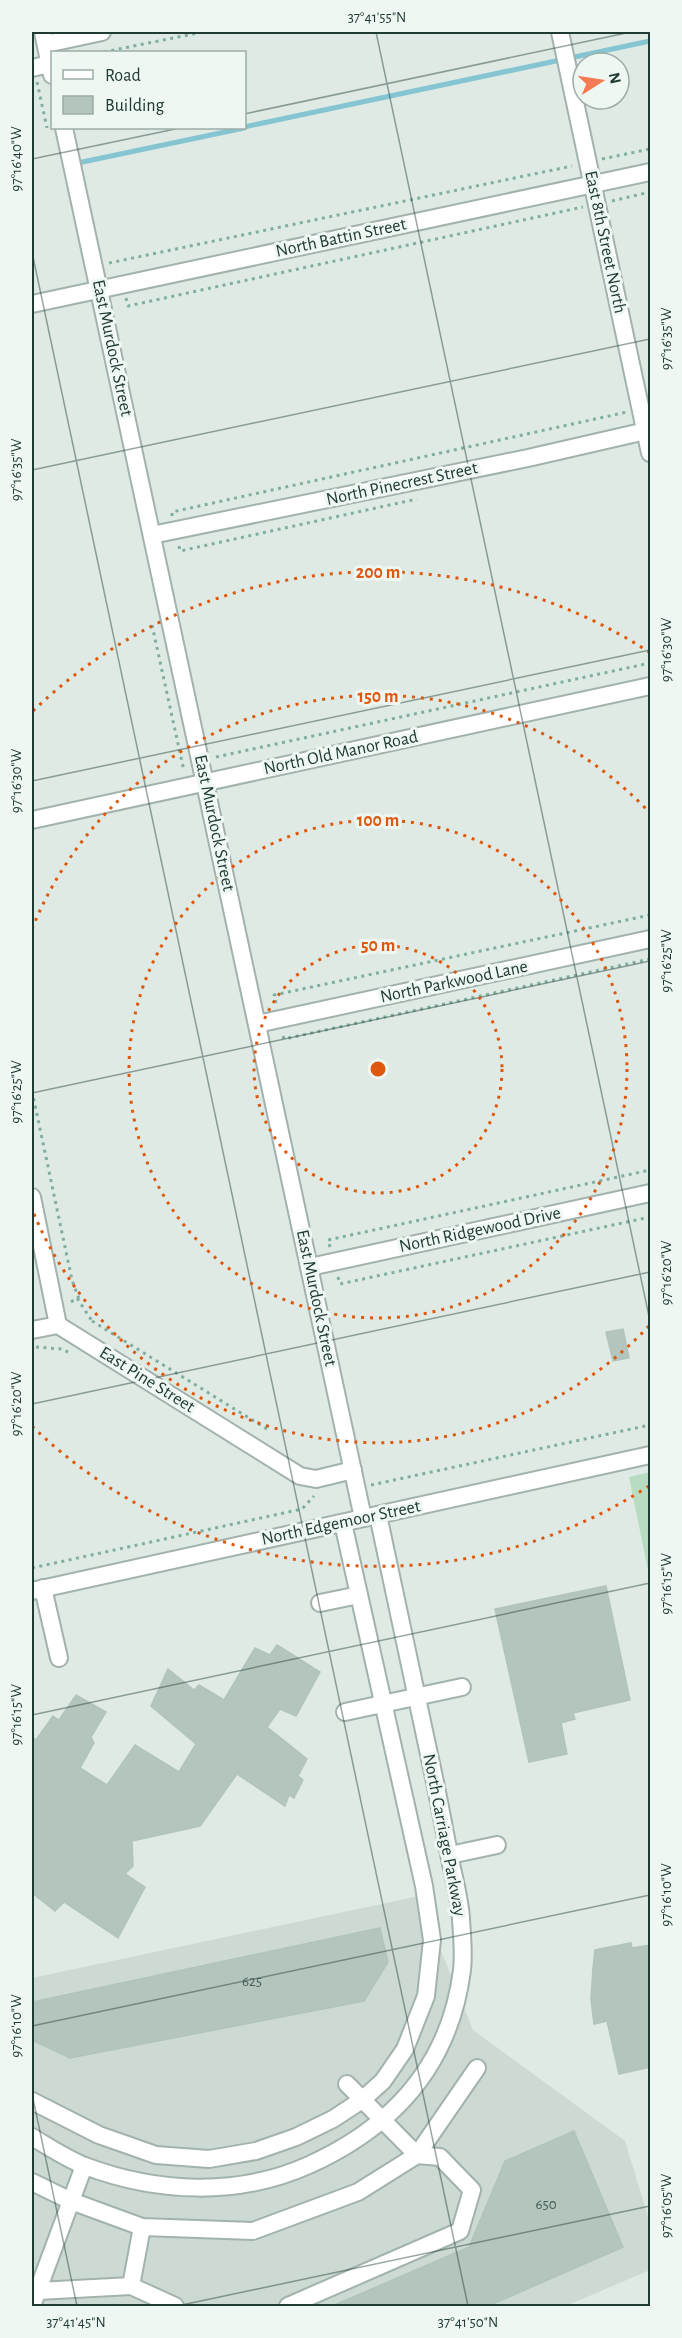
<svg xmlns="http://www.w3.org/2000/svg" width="682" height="2338" font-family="'Alegreya Sans',sans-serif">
	<rect width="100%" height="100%" fill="#dfeae5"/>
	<!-- built -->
	<polygon fill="#cddad4" points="419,1896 473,2030 625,2141 650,2223 650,2270 566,2306 32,2306 32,1978"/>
	<!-- green -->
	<polygon fill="#b7dcc1" points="650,1472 650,1580 629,1477"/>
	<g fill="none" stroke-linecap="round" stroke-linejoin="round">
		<!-- stream -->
		<g stroke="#85c5d1" stroke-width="5">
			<polyline points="244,127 650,41"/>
			<polyline points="73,164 244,128"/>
		</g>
	</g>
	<!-- building -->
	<g fill="#b4c5be" stroke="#b1c4bc" stroke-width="1.5">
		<polygon points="623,1329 629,1358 613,1361 606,1332"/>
		<polygon points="606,1586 630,1700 573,1713 575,1719 561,1723 567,1754 529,1762 495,1609"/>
		<polygon points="277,1645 320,1672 296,1716 280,1709 267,1727 307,1759 298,1776 303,1780 294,1798 289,1795 285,1806 237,1774 200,1826 132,1841 133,1866 125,1874 145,1887 118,1938 64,1902 55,1911 32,1893 32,1737 36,1740 53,1716 59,1720 76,1695 106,1712 91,1737 94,1743 80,1768 107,1785 135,1745 179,1772 196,1744 151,1706 168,1669 194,1690 199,1685 224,1700 255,1648 270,1655"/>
		<polygon points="380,1928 388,1962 364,2001 70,2058 32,2040 32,2002"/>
		<polygon points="631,1943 632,1948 651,1945 651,2067 619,2074 607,2021 594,2024 591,1999 593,1968 595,1950"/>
		<polygon points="574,2131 623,2247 486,2307 330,2307 469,2247 505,2161"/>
	</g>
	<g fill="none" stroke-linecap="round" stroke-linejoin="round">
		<defs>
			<g id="minor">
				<polyline points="43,32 52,75"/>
				<polyline points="560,32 650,453"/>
				<polyline points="46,44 102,32"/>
				<polyline points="32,68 50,64"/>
				<polyline points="64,128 363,1518"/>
				<polyline points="32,304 650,172"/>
				<polyline points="152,535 528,458 650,430"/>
				<polyline points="32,820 650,686"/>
				<polyline points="257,1024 650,939"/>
				<polyline points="32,1197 58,1325 300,1476 316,1479 353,1470"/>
				<polyline points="310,1267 650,1193"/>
				<polyline points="32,1330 58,1325"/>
				<polyline points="43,1588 59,1658"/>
				<polyline points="32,1591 650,1455"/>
				<polyline points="320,1603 359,1595"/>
				<polyline points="345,1712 462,1687"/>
				<polyline points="450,1855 497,1845"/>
				<polyline points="32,2101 99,2135 156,2155 209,2159 256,2151 296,2137 333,2119 362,2100 383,2081 405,2049 426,1996 432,1940 424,1886 343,1523"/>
				<path d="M 32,2137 C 49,2147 67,2159 85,2166 C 157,2193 238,2197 309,2165 C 393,2127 450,2065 462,1970 C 464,1954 462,1936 461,1919 C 460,1901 455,1882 451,1864 C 444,1829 438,1794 430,1759 C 413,1678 395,1596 378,1515"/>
				<polyline points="32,2182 71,2201 142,2227 253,2231 358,2192 417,2155 477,2068"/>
				<polyline points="142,2227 131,2286 175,2306"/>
				<polyline points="38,2291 131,2286"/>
				<polyline points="32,2306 84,2166"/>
				<polyline points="288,2306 460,2231 472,2190 440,2157 417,2155 347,2084"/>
			</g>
		</defs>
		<!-- minor casing -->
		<use href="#minor" stroke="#a2b2ac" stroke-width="20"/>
		<!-- path -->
		<g stroke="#7fafa0" stroke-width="3" stroke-dasharray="3 4.5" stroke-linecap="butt">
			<polyline points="104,52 203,32"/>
			<polyline points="37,82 47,128"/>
			<polyline points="602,159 650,149"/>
			<polyline points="612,201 650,192"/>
			<polyline points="109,263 572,166"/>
			<polyline points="126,298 128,306 583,207"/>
			<polyline points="172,516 172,512 627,412"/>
			<polyline points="179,546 180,551 417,499"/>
			<polyline points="152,625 184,771"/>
			<polyline points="216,757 650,663"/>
			<polyline points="276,1003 274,995 650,915"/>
			<polyline points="283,1036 284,1039 650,959"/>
			<polyline points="32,1091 72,1280 80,1302"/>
			<polyline points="330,1247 328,1240 650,1170"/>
			<polyline points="338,1277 340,1284 650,1217"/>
			<polyline points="71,1302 77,1298 92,1321"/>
			<polyline points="92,1321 267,1429"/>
			<polyline points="36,1347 61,1349 68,1352"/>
			<polyline points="371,1485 650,1425"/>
			<polyline points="32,1568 302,1509 314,1496"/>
		</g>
		<!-- minor -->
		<use href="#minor" stroke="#fff" stroke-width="16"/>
	</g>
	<!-- ticks -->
	<path fill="none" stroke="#203b33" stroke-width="1.5" stroke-opacity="0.45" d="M 376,32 L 650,1321M 244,114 L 631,32M 32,159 L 180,128M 32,252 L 468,2306M 32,470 L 650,339M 32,781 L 650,650M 32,1093 L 650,961M 32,1404 L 650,1272M 32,1715 L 650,1583M 32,2026 L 650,1895M 32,2094 L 77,2306M 177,2306 L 650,2206"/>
	<!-- distance rings -->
	<g fill="none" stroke="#de580e" stroke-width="3" stroke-dasharray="3 6">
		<circle cx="378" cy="1069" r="124"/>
		<circle cx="378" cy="1069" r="249"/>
		<path d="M649 1326A373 373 0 0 1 32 1209M32 929A373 373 0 0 1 649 812"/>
		<path d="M649 1486A497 497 0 0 1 33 1427M33 711A497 497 0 0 1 649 652"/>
	</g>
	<g text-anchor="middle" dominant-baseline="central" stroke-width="6" stroke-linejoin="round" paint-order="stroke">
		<!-- number labels -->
		<g font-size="15" fill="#455e56">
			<text x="252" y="1981">625</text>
			<text x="546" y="2204">650</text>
		</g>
		<!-- street labels -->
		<g font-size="18" fill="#203b33" stroke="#eff7f3">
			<text transform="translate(341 238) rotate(-12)">North Battin Street</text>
			<text transform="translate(605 242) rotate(78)">East 8th Street North</text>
			<text transform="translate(112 348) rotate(78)">East Murdock Street</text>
			<text transform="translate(402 484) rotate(-12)">North Pinecrest Street</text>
			<text transform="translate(341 753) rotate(-12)">North Old Manor Road</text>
			<text transform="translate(214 823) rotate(78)">East Murdock Street</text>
			<text transform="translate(454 982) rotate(-12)">North Parkwood Lane</text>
			<text transform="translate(480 1230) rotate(-12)">North Ridgewood Drive</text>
			<text transform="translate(316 1298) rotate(78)">East Murdock Street</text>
			<text transform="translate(147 1380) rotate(32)">East Pine Street</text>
			<text transform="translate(341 1523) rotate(-12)">North Edgemoor Street</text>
			<text transform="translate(444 1835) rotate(79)">North Carriage Parkway</text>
		</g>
	</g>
	<circle cx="378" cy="1069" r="9" fill="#de580e" stroke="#eff7f3" stroke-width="3"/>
	<g font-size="18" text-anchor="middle" font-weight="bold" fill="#de580e" stroke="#eff7f3" stroke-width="6" stroke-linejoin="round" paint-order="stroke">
		<text x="378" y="578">200 m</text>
		<text x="378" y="702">150 m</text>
		<text x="378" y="826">100 m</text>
		<text x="378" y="951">50 m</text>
	</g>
	<!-- border -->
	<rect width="682" height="2338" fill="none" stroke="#eff7f3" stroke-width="66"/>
	<!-- legend -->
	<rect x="51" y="51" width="195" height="78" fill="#eff7f3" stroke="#9caca6" stroke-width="1.5"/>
	<rect x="63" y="70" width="30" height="9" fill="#ffffff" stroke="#9caca6" stroke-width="1.5"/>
	<text x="105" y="81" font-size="18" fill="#203b33">Road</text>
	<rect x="63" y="96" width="30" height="18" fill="#b4c5be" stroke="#9caca6" stroke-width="1.5"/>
	<text x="105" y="111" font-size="18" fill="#203b33">Building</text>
	<!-- north arrow -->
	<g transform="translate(601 81) rotate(78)"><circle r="28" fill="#eff7f3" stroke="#9caca6" stroke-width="1.5"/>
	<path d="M0-4.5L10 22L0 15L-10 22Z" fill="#f47b53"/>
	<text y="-9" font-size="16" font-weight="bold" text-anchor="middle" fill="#203b33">N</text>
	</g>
	<rect x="33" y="33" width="616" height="2272" fill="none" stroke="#203b33" stroke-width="2"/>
	<g font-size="15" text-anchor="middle" fill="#203b33">
		<text x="377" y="22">37°41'55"N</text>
		<text transform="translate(16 159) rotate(-90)" y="5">97°16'40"W</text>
		<text transform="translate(666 339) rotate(-90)" y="5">97°16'35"W</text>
		<text transform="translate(16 470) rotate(-90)" y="5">97°16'35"W</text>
		<text transform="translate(666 650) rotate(-90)" y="5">97°16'30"W</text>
		<text transform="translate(16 781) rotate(-90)" y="5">97°16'30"W</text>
		<text transform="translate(666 961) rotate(-90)" y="5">97°16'25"W</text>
		<text transform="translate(16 1092) rotate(-90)" y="5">97°16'25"W</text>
		<text transform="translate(666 1273) rotate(-90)" y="5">97°16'20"W</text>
		<text transform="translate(16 1404) rotate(-90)" y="5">97°16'20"W</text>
		<text transform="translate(666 1584) rotate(-90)" y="5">97°16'15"W</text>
		<text transform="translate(16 1715) rotate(-90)" y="5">97°16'15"W</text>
		<text transform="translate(666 1895) rotate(-90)" y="5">97°16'10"W</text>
		<text transform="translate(16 2026) rotate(-90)" y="5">97°16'10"W</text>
		<text transform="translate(666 2206) rotate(-90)" y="5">97°16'05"W</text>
		<text x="76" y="2327">37°41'45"N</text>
		<text x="468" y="2327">37°41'50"N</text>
	</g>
</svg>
